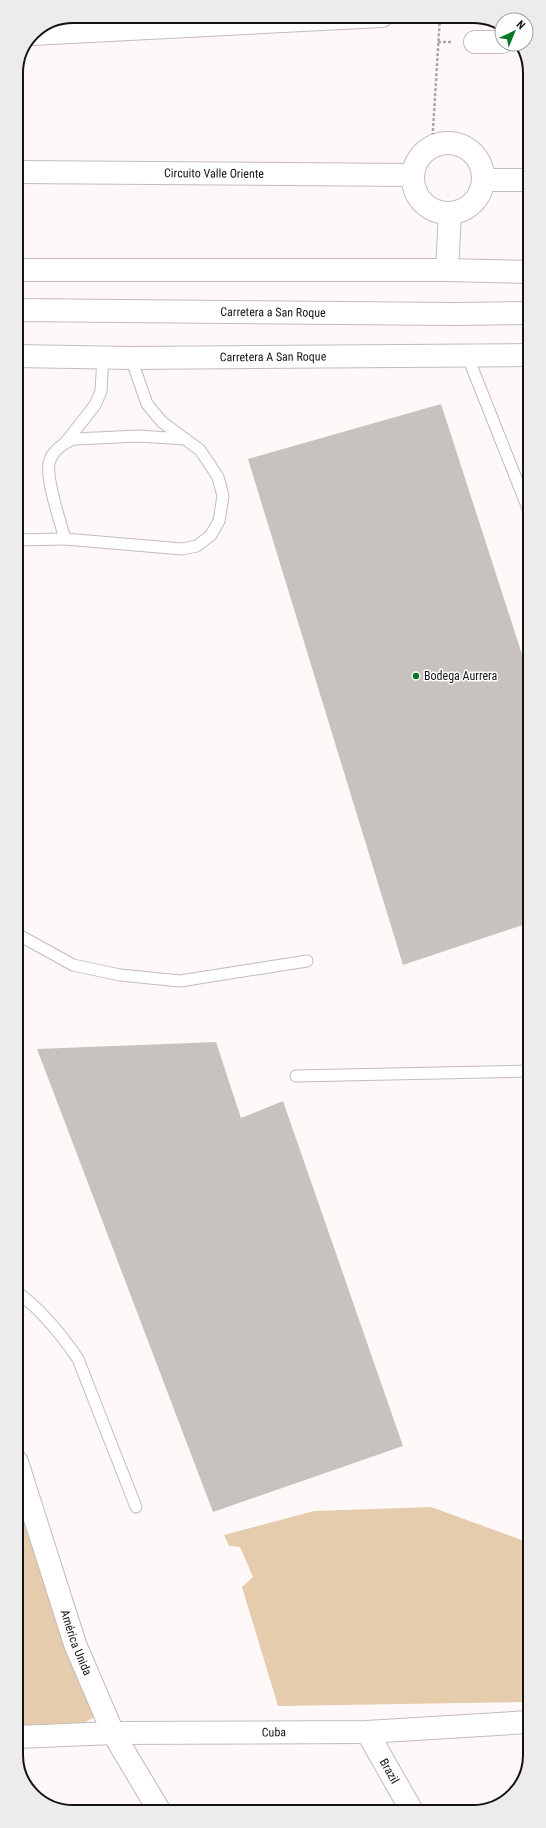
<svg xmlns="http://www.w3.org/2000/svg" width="546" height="1828" font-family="'Roboto Condensed',sans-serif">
	<rect width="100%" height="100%" fill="#fff8f8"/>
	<!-- green -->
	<g fill="#e5ccad">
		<polygon points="17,1456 91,1662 93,1718 68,1731 17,1732"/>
		<polygon points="431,1507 530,1543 530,1702 278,1706 242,1587 253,1577 240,1547 229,1546 224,1535 314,1511"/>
	</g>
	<!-- building -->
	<g fill="#c8c2bf">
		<polygon points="441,404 529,676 529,923 403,965 248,459"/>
		<polygon points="216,1042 241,1118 283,1101 403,1446 213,1512 37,1049"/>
	</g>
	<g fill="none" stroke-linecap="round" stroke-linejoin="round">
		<defs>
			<g id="service">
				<polyline points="467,355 529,511"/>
				<polyline points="131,358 147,404 162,422 185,439"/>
				<path d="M 138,436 L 185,439 L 200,450 L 218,477 L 223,496 L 219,521 L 211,535 L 197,546 L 182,549 L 65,539 C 60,521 46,480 49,463 C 52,451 64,442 75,439 Z"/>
				<polyline points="66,442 95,405 101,391 103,357"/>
				<polyline points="16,540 65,539"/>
				<polyline points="17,934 73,965 120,975 180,981 307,961"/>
				<polyline points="296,1076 530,1071"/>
				<path d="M 17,1292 C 42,1310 61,1334 78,1359 L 136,1507"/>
			</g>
			<g id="minor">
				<polyline points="32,34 382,16"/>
				<polyline points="475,42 502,42"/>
				<circle cx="448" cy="178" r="35"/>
				<path id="s1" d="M 16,172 L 412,175"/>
				<polyline points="483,180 529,180"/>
				<polyline points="16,270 447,270 529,272"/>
				<polyline points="447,270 450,213"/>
				<path id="s2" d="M 17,1462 L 75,1644 L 113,1733 L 160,1812"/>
				<path id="s3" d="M 367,1732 L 412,1811"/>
				<path id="s4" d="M 17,1737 L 113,1733 L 367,1732 L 530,1722"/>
			</g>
			<g id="secondary">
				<path id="s5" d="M 16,310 L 455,314 L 529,313"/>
				<path id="s6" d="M 16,356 L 131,358 L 529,355"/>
			</g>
		</defs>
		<!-- service casing -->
		<use href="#service" stroke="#c3bcbb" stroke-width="13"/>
		<!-- minor casing -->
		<use href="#minor" stroke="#c3bcbb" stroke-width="24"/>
		<!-- secondary casing -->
		<use href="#secondary" stroke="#c3bcbb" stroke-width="24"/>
		<!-- path -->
		<g stroke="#aca6a6" stroke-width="2.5" stroke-dasharray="3 2" stroke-linecap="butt">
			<polyline points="407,18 440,23"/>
			<polyline points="438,42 451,42"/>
			<polyline points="432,146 440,16"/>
		</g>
		<!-- service -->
		<use href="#service" stroke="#fff" stroke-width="11"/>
		<!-- minor -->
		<use href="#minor" stroke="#fff" stroke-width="22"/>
		<!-- secondary -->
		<use href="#secondary" stroke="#fff" stroke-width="22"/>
	</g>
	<!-- markers -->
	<circle fill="#077629" stroke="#fff" stroke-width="1.5" cx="416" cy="676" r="4"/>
	<g text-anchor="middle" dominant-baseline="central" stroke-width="3" stroke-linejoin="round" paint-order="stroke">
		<!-- street labels -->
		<g font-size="12" fill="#151212" stroke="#fff">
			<text stroke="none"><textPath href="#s1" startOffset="198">Circuito Valle Oriente</textPath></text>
			<text stroke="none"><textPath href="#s5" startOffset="257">Carretera a San Roque</textPath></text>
			<text stroke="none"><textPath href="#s6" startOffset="257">Carretera A San Roque</textPath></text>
			<text stroke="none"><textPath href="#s2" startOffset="190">América Unida</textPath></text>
			<text stroke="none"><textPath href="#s4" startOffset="257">Cuba</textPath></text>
			<text stroke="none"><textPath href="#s3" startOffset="45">Brazil</textPath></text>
		</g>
		<!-- poi labels -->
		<g font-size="12" fill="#151212" stroke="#fff" text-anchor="start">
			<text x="424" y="676">Bodega Aurrera</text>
		</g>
	</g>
	<!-- crop -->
	<path d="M0 0H546V1828H0ZM73 23H473A50 50 0 0 1 523 73V1755A50 50 0 0 1 473 1805H73A50 50 0 0 1 23 1755V73A50 50 0 0 1 73 23Z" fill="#ececec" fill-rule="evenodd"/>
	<path fill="none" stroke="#151212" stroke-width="2" d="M73 23H473A50 50 0 0 1 523 73V1755A50 50 0 0 1 473 1805H73A50 50 0 0 1 23 1755V73A50 50 0 0 1 73 23Z"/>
	<!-- north arrow -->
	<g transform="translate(514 32) rotate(44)"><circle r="19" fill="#ffffff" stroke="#a1a0a0"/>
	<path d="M0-3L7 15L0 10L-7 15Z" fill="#077629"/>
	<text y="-6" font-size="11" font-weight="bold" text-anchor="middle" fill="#151212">N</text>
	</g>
</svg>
